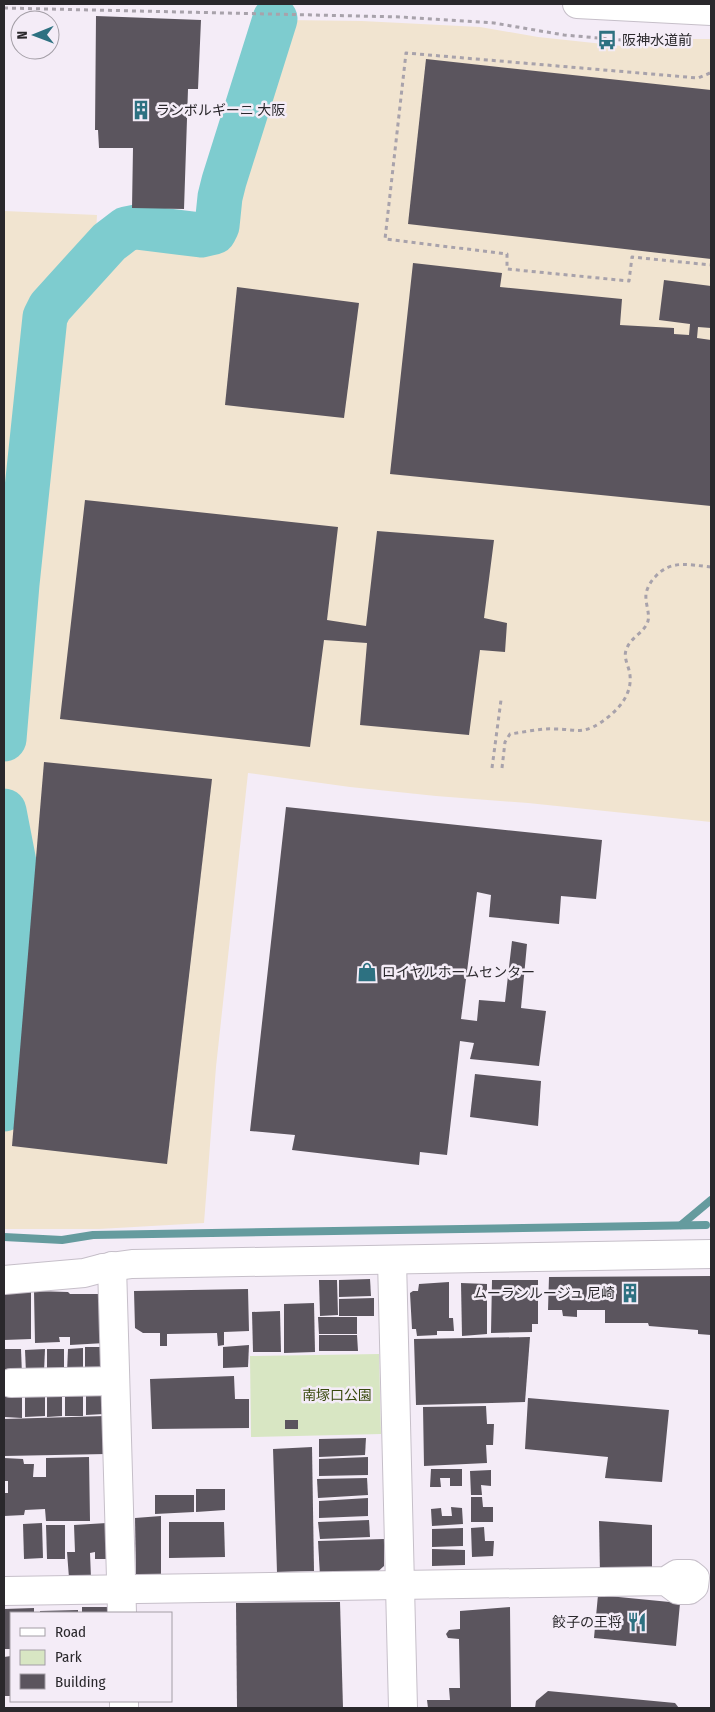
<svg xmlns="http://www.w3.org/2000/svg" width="715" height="1712" font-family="'Fira Sans Condensed','Noto Sans JP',sans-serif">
	<rect width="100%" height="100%" fill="#f4ecf7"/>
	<!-- industrial -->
	<g fill="#f1e4d0">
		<polygon points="284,20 362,21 480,27 538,37 622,46 690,39 711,39 711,822 528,803 436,796 350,787 248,773 216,1067 204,1223 99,1229 4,1229 4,646 14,646 16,638 51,314 108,247 131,231 207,238 219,235 224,197"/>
		<polygon points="4,211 97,215 95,250 49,297 38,333 6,637 4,637"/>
	</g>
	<!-- green -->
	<polygon fill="#d8e6c3" points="379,1354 381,1434 251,1437 250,1356"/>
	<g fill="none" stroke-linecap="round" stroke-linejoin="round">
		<!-- stream -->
		<g stroke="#659b9e" stroke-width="8">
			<polyline points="681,1225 711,1200"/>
			<polyline points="4,1237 62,1240 93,1235 706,1225"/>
		</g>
		<!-- river -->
		<g stroke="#7ecccf" stroke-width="45">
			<polyline points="4,739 17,584 45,317 50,307 109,242 126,229 136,227 201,235 214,232 217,226 220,197 224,181 275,19"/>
			<polyline points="4,811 22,904 4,1109"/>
		</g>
	</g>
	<!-- building -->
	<g fill="#5b555e">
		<polygon points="96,16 201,20 198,89 188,89 184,209 132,208 133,148 99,148 98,130 95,130"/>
		<polygon points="426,59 711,90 711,259 408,224"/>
		<polygon points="413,263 502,273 500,287 622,299 620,325 674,328 674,334 689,335 690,324 659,320 664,280 711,286 711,328 698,327 697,338 711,340 711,506 390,474"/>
		<polygon points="237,287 359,303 344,418 225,405"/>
		<polygon points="85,500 338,527 327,620 366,626 377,531 494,540 484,618 507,623 505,652 480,650 469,735 360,725 367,643 324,640 310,747 60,719"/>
		<polygon points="44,762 212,779 167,1164 12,1146"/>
		<polygon points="286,807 602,840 596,899 561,896 559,924 489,917 491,895 477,892 461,1019 477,1021 479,1000 505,1002 512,941 527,944 521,1008 546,1011 539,1066 470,1059 474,1043 460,1041 447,1155 420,1152 419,1165 292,1150 295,1135 250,1131"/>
		<polygon points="475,1074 541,1081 538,1126 470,1117"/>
		<polygon points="711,1276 711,1335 698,1334 698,1330 649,1326 648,1323 605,1323 605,1310 577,1310 577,1317 563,1316 562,1310 548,1310 549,1277"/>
		<polygon points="370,1279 371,1296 339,1297 339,1280"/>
		<polygon points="319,1280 337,1280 338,1315 320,1316"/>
		<polygon points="492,1280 538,1280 538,1324 532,1324 532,1332 491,1333"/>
		<polygon points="449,1282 449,1318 453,1318 454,1331 437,1331 437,1335 417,1336 416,1329 412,1329 410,1293 413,1291 418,1291 419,1284"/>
		<polygon points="461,1283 487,1284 487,1334 462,1336"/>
		<polygon points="248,1289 249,1331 224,1332 224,1345 218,1346 217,1333 167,1334 167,1346 160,1346 160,1333 143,1333 135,1328 134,1291"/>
		<polygon points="34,1291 68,1292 70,1294 104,1294 105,1343 70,1345 70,1337 59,1337 60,1342 35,1343"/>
		<polygon points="31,1292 31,1339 4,1340 4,1294"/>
		<polygon points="374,1298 374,1316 339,1316 339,1299"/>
		<polygon points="314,1303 315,1352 284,1353 284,1304"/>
		<polygon points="280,1311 281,1352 253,1352 252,1312"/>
		<polygon points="318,1317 357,1317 357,1334 319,1334"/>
		<polygon points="319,1335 357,1335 358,1351 319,1351"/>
		<polygon points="530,1337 525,1402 416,1405 414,1339"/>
		<polygon points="249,1345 248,1367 223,1368 223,1347"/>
		<rect x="85" y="1347" width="19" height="24"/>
		<polygon points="83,1348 83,1372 67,1373 68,1349"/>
		<polygon points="4,1349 21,1349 22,1375 4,1375"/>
		<polygon points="45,1349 44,1372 26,1373 25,1350"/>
		<rect x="47" y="1349" width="17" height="24"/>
		<polygon points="234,1376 235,1399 249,1399 249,1428 152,1429 150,1379"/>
		<polygon points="25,1392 45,1392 45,1416 25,1417"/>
		<polygon points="47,1392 62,1393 62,1416 47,1417"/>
		<rect x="65" y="1393" width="18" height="23"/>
		<polygon points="86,1393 102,1393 101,1398 105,1398 104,1414 86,1415"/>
		<polygon points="4,1395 22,1395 22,1418 5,1417 4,1416"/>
		<polygon points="528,1398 669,1410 662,1482 605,1478 608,1457 525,1449"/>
		<polygon points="486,1406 487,1424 494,1424 493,1445 486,1445 487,1463 424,1466 423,1407"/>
		<polygon points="105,1416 106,1454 4,1456 4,1419"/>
		<rect x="285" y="1420" width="13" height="9"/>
		<polygon points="366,1438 365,1455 319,1457 319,1439"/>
		<polygon points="312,1447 314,1571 277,1572 273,1449"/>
		<polygon points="89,1457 90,1521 46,1521 45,1509 25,1510 24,1515 4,1516 4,1493 8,1493 8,1481 4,1481 4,1458 23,1459 24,1464 34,1464 33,1477 46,1477 46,1458"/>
		<polygon points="368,1457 368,1475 319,1476 319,1459"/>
		<polygon points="431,1469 462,1469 462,1486 450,1486 450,1478 440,1478 441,1487 430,1487"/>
		<polygon points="491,1470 491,1486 481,1485 482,1495 471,1495 470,1471"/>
		<polygon points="367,1478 368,1495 318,1498 317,1479"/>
		<polygon points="196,1489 225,1489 225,1510 196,1512"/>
		<polygon points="155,1495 194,1495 194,1512 155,1514"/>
		<polygon points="471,1497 482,1497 483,1507 493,1507 493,1522 471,1522"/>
		<polygon points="368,1498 368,1516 319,1518 319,1501"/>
		<polygon points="451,1507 462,1508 463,1524 432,1526 431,1509 441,1508 442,1516 452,1516"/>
		<polygon points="161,1516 161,1575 136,1574 135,1518"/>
		<polygon points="369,1520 370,1537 320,1539 318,1522"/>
		<polygon points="599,1521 652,1525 652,1573 600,1574"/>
		<polygon points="169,1522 224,1522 225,1557 169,1558"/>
		<polygon points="42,1523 43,1558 24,1559 23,1524"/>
		<polygon points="107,1523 107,1559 95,1559 95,1552 90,1553 91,1578 69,1578 67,1552 75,1552 74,1525"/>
		<polygon points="46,1525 65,1525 65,1559 47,1559"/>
		<polygon points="484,1527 485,1541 494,1541 493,1556 472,1557 471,1528"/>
		<polygon points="463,1528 463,1546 432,1547 432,1529"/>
		<polygon points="384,1539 384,1566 374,1575 320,1576 318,1541"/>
		<polygon points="432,1549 465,1550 465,1565 432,1566"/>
		<polygon points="598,1595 680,1603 676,1646 594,1638"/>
		<polygon points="340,1602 343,1708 237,1708 236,1603"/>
		<rect x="82" y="1607" width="27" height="6"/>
		<polygon points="510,1607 511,1708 428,1708 427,1700 450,1700 449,1688 460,1688 459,1639 448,1638 446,1634 449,1630 460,1629 460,1611"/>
		<polygon points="34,1608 34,1613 11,1613 11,1649 4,1649 4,1609"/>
		<polygon points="78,1610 78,1613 40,1613 40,1611"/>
		<polygon points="11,1656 11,1696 4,1696 4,1657"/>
		<polygon points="548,1691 675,1703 679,1708 535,1708 536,1701"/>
	</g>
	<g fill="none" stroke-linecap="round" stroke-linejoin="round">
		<defs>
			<g id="minor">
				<polyline points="392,1260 403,1708"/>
				<polyline points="112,1266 122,1613"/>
				<polyline points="4,1280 84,1273 103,1268"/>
				<polyline points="11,1383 115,1381"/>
				<polyline points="4,1591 666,1581 677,1574 690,1574 695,1578 694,1586 689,1590 678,1590 666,1581"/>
				<polyline points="124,1701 124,1708"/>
			</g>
			<polyline id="tertiary" points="103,1268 132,1264 711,1254"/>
			<polyline id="primary" points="577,4 711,11"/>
		</defs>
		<!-- minor casing -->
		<use href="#minor" stroke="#c6bfc9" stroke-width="30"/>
		<!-- tertiary casing -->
		<use href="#tertiary" stroke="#c6bfc9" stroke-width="30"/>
		<!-- primary casing -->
		<use href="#primary" stroke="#c6bfc9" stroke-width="30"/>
		<!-- path -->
		<g stroke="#a8a2ab" stroke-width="3" stroke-dasharray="4 4" stroke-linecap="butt">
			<polyline points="4,8 402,17 494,23 564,35 622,40 654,37"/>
			<polyline points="710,73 698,78 406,53 385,239 507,254 507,269 629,281 632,257 711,265"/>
			<polyline points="492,768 501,700"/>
			<path d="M 502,768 L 505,742 L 510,734 C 525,732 541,728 556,729 C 575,729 581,735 600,723 C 618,711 635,693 629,670 C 627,663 623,655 627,648 C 631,637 645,632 648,621 C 650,613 645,603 646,594 C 647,588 651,581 655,577 C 671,559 689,565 711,567"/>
		</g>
		<!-- minor -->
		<use href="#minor" stroke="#fff" stroke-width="28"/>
		<!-- tertiary -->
		<use href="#tertiary" stroke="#fff" stroke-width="28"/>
		<!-- primary -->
		<use href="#primary" stroke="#fff" stroke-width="28"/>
	</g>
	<!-- icons -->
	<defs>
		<symbol id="bus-bare" viewBox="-9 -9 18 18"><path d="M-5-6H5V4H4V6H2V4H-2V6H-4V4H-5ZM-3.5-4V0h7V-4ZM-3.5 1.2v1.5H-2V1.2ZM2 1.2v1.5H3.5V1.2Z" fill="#2d7181" stroke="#f4ecf7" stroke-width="2.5" paint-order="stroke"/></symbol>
		<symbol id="building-bare" viewBox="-9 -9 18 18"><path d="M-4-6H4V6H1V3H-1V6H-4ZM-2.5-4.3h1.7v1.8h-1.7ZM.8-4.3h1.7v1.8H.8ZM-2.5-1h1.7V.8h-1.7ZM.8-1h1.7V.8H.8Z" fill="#2d7181" stroke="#f4ecf7" stroke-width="2.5" paint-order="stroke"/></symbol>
		<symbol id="shop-bare" viewBox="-9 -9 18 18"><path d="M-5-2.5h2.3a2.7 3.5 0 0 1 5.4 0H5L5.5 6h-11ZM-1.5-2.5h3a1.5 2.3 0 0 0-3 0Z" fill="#2d7181" stroke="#f4ecf7" stroke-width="2.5" paint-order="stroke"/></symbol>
		<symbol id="restaurant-bare" viewBox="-9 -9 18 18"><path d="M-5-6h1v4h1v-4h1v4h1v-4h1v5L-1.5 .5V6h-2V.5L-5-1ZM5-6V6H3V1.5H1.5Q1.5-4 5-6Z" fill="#2d7181" stroke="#f4ecf7" stroke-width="2.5" paint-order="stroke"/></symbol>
	</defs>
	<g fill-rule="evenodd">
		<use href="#bus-bare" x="593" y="26" width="28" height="28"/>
		<use href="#building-bare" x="127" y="96" width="28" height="28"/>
		<use href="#shop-bare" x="353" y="958" width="28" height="28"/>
		<use href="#building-bare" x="616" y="1279" width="28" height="28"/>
		<use href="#restaurant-bare" x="623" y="1608" width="28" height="28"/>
	</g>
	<g text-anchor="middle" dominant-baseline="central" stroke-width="5" stroke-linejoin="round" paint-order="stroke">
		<!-- poi labels -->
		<g font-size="14" fill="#2a282c" stroke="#f4ecf7" text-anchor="start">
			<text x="622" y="40">阪神水道前</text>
			<text x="156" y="110">ランボルギーニ 大阪</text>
			<text x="382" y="972">ロイヤルホームセンター</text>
			<text x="615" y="1293" text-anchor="end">ムーランルージュ 尼崎</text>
			<text x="622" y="1622" text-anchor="end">餃子の王将</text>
		</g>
		<!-- park labels -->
		<g font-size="14" fill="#394a0e" stroke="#f4ecf7">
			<text x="337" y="1395">南塚口公園</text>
		</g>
	</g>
	<!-- border -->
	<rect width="715" height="1712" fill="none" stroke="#2a282c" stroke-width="10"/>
	<!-- legend -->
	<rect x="10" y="1612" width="162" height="90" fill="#f4ecf7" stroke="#a39ea6"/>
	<rect x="20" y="1628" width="25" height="8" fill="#ffffff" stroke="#a39ea6"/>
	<text x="55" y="1637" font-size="15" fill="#2a282c">Road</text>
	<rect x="20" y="1650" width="25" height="15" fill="#d8e6c3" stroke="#a39ea6"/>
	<text x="55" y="1662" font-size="15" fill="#2a282c">Park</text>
	<rect x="20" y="1674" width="25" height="15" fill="#5b555e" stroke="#a39ea6"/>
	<text x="55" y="1687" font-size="15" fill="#2a282c">Building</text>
	<!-- north arrow -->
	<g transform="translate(35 35) rotate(269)"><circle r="24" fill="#f4ecf7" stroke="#a39ea6"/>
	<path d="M0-4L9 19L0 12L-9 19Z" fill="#2d7181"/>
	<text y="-8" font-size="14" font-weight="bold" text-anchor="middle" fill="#2a282c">N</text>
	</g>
</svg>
